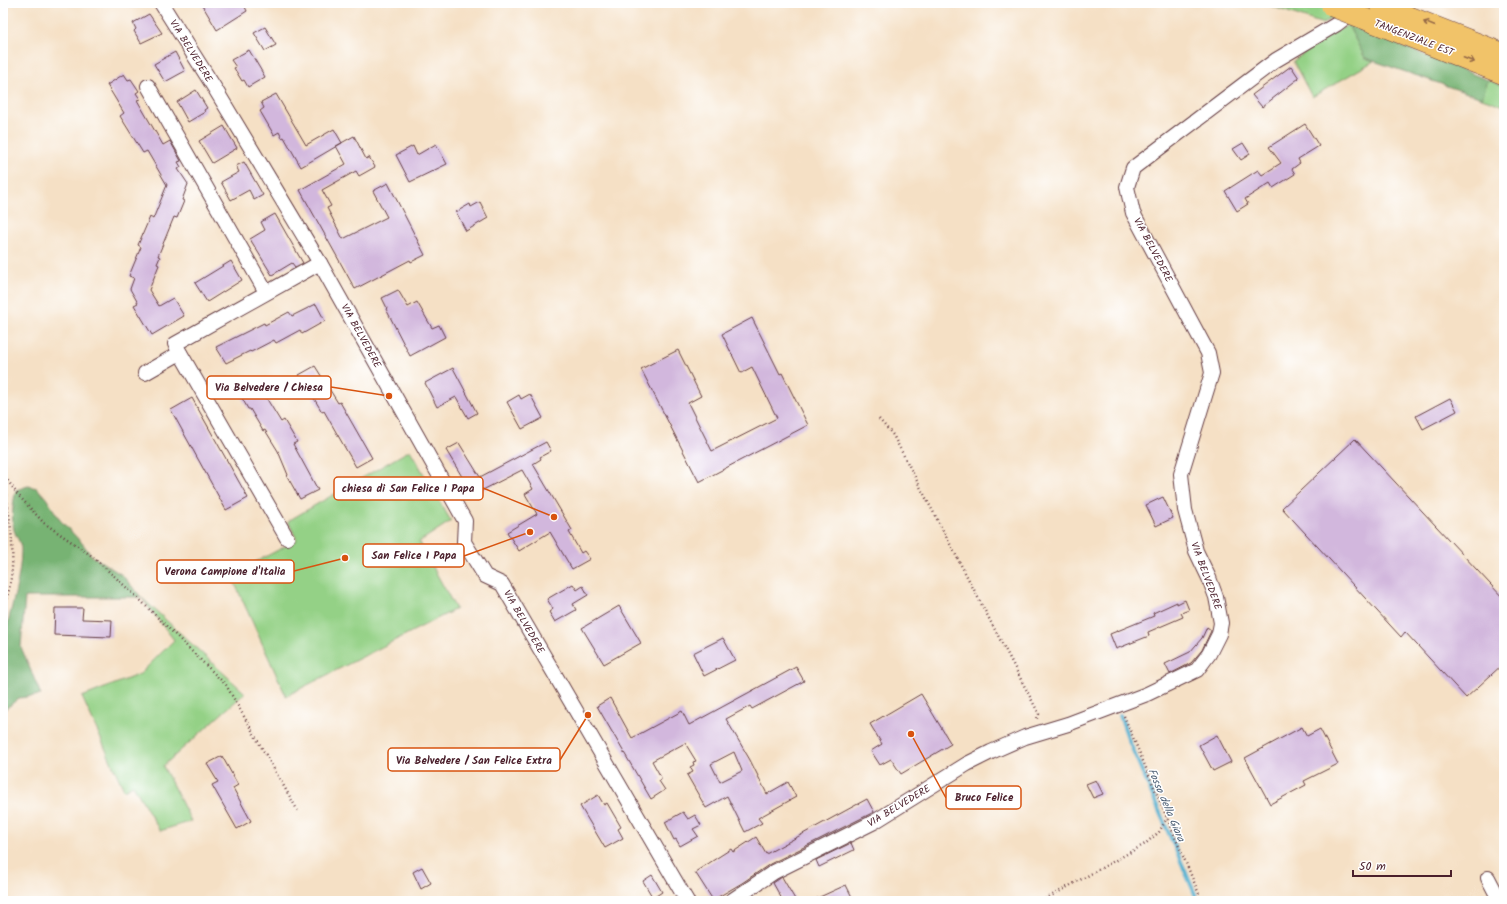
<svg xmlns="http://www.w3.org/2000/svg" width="1507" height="904" font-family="Kalam,sans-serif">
	<rect width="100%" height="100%" fill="#fff"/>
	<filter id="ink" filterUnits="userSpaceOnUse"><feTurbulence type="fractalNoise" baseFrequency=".025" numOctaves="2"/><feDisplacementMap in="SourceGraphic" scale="8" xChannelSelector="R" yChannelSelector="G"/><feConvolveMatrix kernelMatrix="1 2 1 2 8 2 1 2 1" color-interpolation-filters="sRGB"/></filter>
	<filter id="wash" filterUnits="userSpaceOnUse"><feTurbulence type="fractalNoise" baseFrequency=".012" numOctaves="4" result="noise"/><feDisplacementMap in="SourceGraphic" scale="16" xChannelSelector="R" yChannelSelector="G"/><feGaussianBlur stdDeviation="0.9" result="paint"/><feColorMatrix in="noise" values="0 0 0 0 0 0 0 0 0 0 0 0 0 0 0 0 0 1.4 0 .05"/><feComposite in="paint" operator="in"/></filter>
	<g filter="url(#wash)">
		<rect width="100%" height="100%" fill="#f5e0c5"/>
		<!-- green -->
		<g fill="#94d186" stroke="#6f7858">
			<polygon points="1262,3 1313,3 1339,13 1323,24"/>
			<polygon points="1348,25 1365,57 1374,61 1312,97 1293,61 1335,32"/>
			<polygon points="1488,80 1504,86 1504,106 1482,98"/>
			<polygon points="410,450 451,521 419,542 456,609 286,696 231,575 297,540 288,521"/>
			<polygon points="141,597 245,693 163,766 191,821 160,831 133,785 124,790 82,697 140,674 174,640"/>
		</g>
		<!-- forest -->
		<g fill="#77b373" stroke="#60694f">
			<polygon points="1348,25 1488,80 1482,98 1365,58"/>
			<path d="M 28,486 L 37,488 L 46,498 L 60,520 L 82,543 L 92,556 L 122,575 L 141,597 L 25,597 L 21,647 L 41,695 L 19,698 L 3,711 L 3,635 L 6,630 C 12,605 21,576 21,550 C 21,542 16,537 14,530 C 11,519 13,501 16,490 Z"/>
		</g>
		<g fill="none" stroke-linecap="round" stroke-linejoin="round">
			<!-- stream -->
			<polyline stroke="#50aece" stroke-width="4" points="1120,715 1129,741 1198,901"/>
		</g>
		<g id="blocks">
			<!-- building -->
			<g fill="#d2b7dd" fill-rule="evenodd">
				<polygon points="201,3 243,3 247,11 217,30"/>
				<polygon points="149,14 162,33 141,43 134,31 136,29 133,23"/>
				<polygon points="265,27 276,45 265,51 254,33"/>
				<polygon points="249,50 265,77 248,87 244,80 242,81 234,68 236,67 231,60"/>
				<polygon points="175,52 185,71 165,82 154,64"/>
				<polygon points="1291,66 1299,78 1262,107 1252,95"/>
				<polygon points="124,74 128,80 131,79 139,91 136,93 140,99 137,100 163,145 170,141 180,159 181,161 178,162 181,167 178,169 188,184 182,200 184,201 177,218 174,217 158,256 160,257 157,264 159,265 149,290 159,306 173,298 184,316 152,335 134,305 138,303 130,289 134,278 129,276 141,247 138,245 150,217 153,219 167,185 147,151 143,153 120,116 124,113 107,85"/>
				<polygon points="196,90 207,108 204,110 205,112 188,122 177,102"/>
				<polygon points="276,94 306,145 334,129 342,143 301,167 284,137 282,138 279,132 274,135 260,111 264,108 261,102"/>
				<polygon points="1305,124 1319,146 1298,159 1300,163 1292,169 1295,174 1273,188 1270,183 1245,199 1248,204 1237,211 1225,191 1258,170 1262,175 1281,163 1269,147"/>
				<polygon points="224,126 237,148 212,163 199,141"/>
				<polygon points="354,136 366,159 369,157 375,167 359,176 356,171 322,190 331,206 327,208 343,239 387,217 373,191 388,183 425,255 411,262 410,260 355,289 300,190 346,164 336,146"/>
				<polygon points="1243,143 1250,154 1241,160 1233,149"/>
				<polygon points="436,144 447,164 410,182 396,155 413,146 417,155"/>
				<polygon points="244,162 263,195 254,200 249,190 231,200 221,182 239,172 236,166"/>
				<polygon points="480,202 488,218 466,231 456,212 470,204 471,207"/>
				<polygon points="275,214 303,263 295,267 292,263 272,275 250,239 265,230 261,222"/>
				<polygon points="231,261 242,280 207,302 195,283"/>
				<polygon points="398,290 408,307 417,302 432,328 439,325 445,337 410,356 386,309 387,308 382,298"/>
				<polygon points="316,304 325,321 302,334 300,330 276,343 274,340 251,352 250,351 226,363 216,347 264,323 265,325 289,312 292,316"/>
				<polygon points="752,318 780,374 782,373 808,425 699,482 641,369 678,350 701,396 688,403 712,451 777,418 752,367 741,373 722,334"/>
				<polygon points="315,366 338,403 340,402 372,458 356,467 324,411 322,412 308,388 307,388 299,375"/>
				<polygon points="453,368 477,413 468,418 456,397 437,407 425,383"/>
				<polygon points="254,378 281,422 284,420 297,442 293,444 318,490 300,499 287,476 288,475 278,451 265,430 263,431 250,409 248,409 236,387"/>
				<polygon points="530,394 543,418 522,429 507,402 519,395 521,399"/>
				<polygon points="192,398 248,498 226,510 171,410"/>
				<polygon points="1450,398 1457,411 1423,429 1416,416"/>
				<polygon points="1355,439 1504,599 1504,663 1466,698 1405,632 1401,637 1282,508"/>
				<polygon points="546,442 551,451 540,457 541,459 533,464 572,530 569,532 581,553 584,551 590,559 572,569 550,532 519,551 507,532 537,514 525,494 533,489 522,470 473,495 446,450 459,443 480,477"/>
				<polygon points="1163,497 1173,518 1156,526 1146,505"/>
				<polygon points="573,584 577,590 583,586 588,595 573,604 576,610 555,622 549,612 553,609 547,599"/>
				<polygon points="1185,600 1189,610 1181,613 1183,617 1148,632 1149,636 1116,649 1110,634 1154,616 1153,613 1177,602 1177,604"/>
				<polygon points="619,606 641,643 604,664 582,628"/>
				<polygon points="55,608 83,608 82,619 112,620 111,637 54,635"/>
				<polygon points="1207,627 1211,630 1211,631 1202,650 1191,663 1170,674 1165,664 1190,652 1202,638"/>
				<polygon points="723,638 735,660 704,676 693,653"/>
				<path d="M 796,667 L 804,681 L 752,709 L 750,706 L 726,719 L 750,760 L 767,794 L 788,782 L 796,797 L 758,818 L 762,823 L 745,832 L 727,796 L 706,808 L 687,775 L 693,772 L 690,767 L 694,765 L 693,762 L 696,761 L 685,743 L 652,761 L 662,779 L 659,781 L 665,790 L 651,799 L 597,706 L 610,698 L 632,738 L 682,711 L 689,725 ZM 734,752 L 742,771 L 720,782 L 711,764 Z"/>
				<polygon points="921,694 951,744 901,774 891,759 880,765 871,751 882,744 870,724"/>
				<polygon points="1302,727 1307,736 1320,729 1338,764 1304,781 1306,785 1270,804 1245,758"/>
				<polygon points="1217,735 1231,762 1213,771 1199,745"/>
				<polygon points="222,756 238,785 233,788 251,821 237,829 212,785 218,782 207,764"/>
				<polygon points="1096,780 1103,794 1093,798 1086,784"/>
				<polygon points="598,795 604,805 607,803 621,827 618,829 623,838 605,848 580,806"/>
				<polygon points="867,799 874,812 770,864 742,883 713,900 695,872 731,849 733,852 756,837 766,854"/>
				<polygon points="683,812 688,819 695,815 701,825 693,829 698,836 680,846 676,839 674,840 665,822"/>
				<polygon points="851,843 854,850 819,867 816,860"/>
				<polygon points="422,867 431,883 421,889 413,872"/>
				<polygon points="652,875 662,892 653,898 643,881"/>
				<polygon points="782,877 796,901 783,901 773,883"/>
				<polygon points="846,885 854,901 811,901"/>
			</g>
		</g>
	</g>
	<g filter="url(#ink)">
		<use href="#blocks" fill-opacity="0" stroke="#643c42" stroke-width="1"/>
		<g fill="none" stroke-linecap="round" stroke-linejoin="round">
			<defs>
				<g id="minor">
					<polyline points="161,3 214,87 320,263 465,521 464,542 485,576 502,584 687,901"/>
					<polyline points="148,86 266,292"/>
					<polyline points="145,373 180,353"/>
					<polyline points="287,538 175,344 320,263"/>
					<polyline points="1488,878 1500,901"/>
					<polyline points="731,901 774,872 874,822 967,764 991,752 1025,737 1068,724 1147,694 1197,670 1209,654 1219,634 1221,623 1216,597 1209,578 1196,551 1185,510 1181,474 1212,373 1208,353 1133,213 1127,187 1133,168 1276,60 1337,24 1364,3"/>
				</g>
				<g id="highway">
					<polyline points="1374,3 1504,54"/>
					<polyline points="1368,20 1504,74"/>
				</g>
			</defs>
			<!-- minor casing -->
			<use href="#minor" stroke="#643c42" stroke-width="16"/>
			<!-- highway casing -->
			<use href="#highway" stroke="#643c42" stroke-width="22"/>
			<!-- path -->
			<g stroke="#643c42" stroke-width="2.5" stroke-dasharray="1 3" stroke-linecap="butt">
				<polyline points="879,419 893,435 1039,714 1036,720"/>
				<polyline points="3,474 18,495 44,523 92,556 137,597 226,685 298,811"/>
				<path d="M 3,479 C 10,516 20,571 3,607"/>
				<polyline points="1124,716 1202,901"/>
				<polyline points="1042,901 1145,844 1159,832 1167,818"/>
			</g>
			<!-- minor -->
			<use href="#minor" stroke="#fff" stroke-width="14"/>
			<!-- highway -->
			<use href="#highway" stroke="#f1c369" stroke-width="21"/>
			<defs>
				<polyline id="highway-bridge" points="1332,6 1368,20"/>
			</defs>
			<!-- highway-bridge casing -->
			<use href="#highway-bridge" stroke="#643c42" stroke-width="22" stroke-linecap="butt"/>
			<!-- highway-bridge -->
			<use href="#highway-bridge" stroke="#f1c369" stroke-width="21"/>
		</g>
		<!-- one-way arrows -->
		<defs><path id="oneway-shaft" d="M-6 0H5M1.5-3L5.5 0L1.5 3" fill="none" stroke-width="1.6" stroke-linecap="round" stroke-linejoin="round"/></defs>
		<g stroke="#956947">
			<use href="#oneway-shaft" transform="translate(1429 24) rotate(-158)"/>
			<use href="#oneway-shaft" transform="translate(1469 60) rotate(21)"/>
		</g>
	</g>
	<g text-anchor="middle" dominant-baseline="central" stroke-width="3" stroke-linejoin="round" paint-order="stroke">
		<!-- street labels -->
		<g font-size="10" fill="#4a1f2b" stroke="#fff">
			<text transform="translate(1414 38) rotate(21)">TANGENZIALE EST</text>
			<text transform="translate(191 51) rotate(58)">VIA BELVEDERE</text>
			<text transform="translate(1153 250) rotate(62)">VIA BELVEDERE</text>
			<text transform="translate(361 336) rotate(61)">VIA BELVEDERE</text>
			<text transform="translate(1206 576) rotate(70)">VIA BELVEDERE</text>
			<text transform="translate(524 622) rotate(60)">VIA BELVEDERE</text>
			<text transform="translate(899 806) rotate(-31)">VIA BELVEDERE</text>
		</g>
		<!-- water labels -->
		<g font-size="11" font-style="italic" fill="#4d5f74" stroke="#fff">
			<text transform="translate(1166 805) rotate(67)">Fosso della Giara</text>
		</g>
	</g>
	<!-- callouts -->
	<path fill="none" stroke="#d8530f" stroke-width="1.5" d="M389 396L331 387M554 517L483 488M530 532L464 556M345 558L294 571M588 715L560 760M911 734L946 798"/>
	<g fill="#d8530f" stroke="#fff" stroke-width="1.5">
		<circle cx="389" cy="396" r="4"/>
		<circle cx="554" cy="517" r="4"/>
		<circle cx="530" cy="532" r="4"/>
		<circle cx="345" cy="558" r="4"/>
		<circle cx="588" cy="715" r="4"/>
		<circle cx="911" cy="734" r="4"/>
	</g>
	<g fill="#fff" stroke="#d8530f" stroke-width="1.5">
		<rect x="207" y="376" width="124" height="23" rx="4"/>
		<rect x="334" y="477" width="149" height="23" rx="4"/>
		<rect x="363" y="544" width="101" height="23" rx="4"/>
		<rect x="157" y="560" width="137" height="23" rx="4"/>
		<rect x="388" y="748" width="172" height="23" rx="4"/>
		<rect x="946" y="786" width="75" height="23" rx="4"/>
	</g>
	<g font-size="11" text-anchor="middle" font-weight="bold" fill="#4a1f2b">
		<text x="269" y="391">Via Belvedere / Chiesa</text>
		<text x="408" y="492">chiesa di San Felice I Papa</text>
		<text x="414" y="559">San Felice I Papa</text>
		<text x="225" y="575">Verona Campione d'Italia</text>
		<text x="474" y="764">Via Belvedere / San Felice Extra</text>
		<text x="984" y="801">Bruco Felice</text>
	</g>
	<!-- margin -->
	<rect width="1507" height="904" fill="none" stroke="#fff" stroke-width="16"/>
	<!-- scale -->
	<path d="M1353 870v6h98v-6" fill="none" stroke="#4a1f2b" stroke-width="2"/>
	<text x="1359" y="870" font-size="12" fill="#4a1f2b" stroke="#ffffff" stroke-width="3" paint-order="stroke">50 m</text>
</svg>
